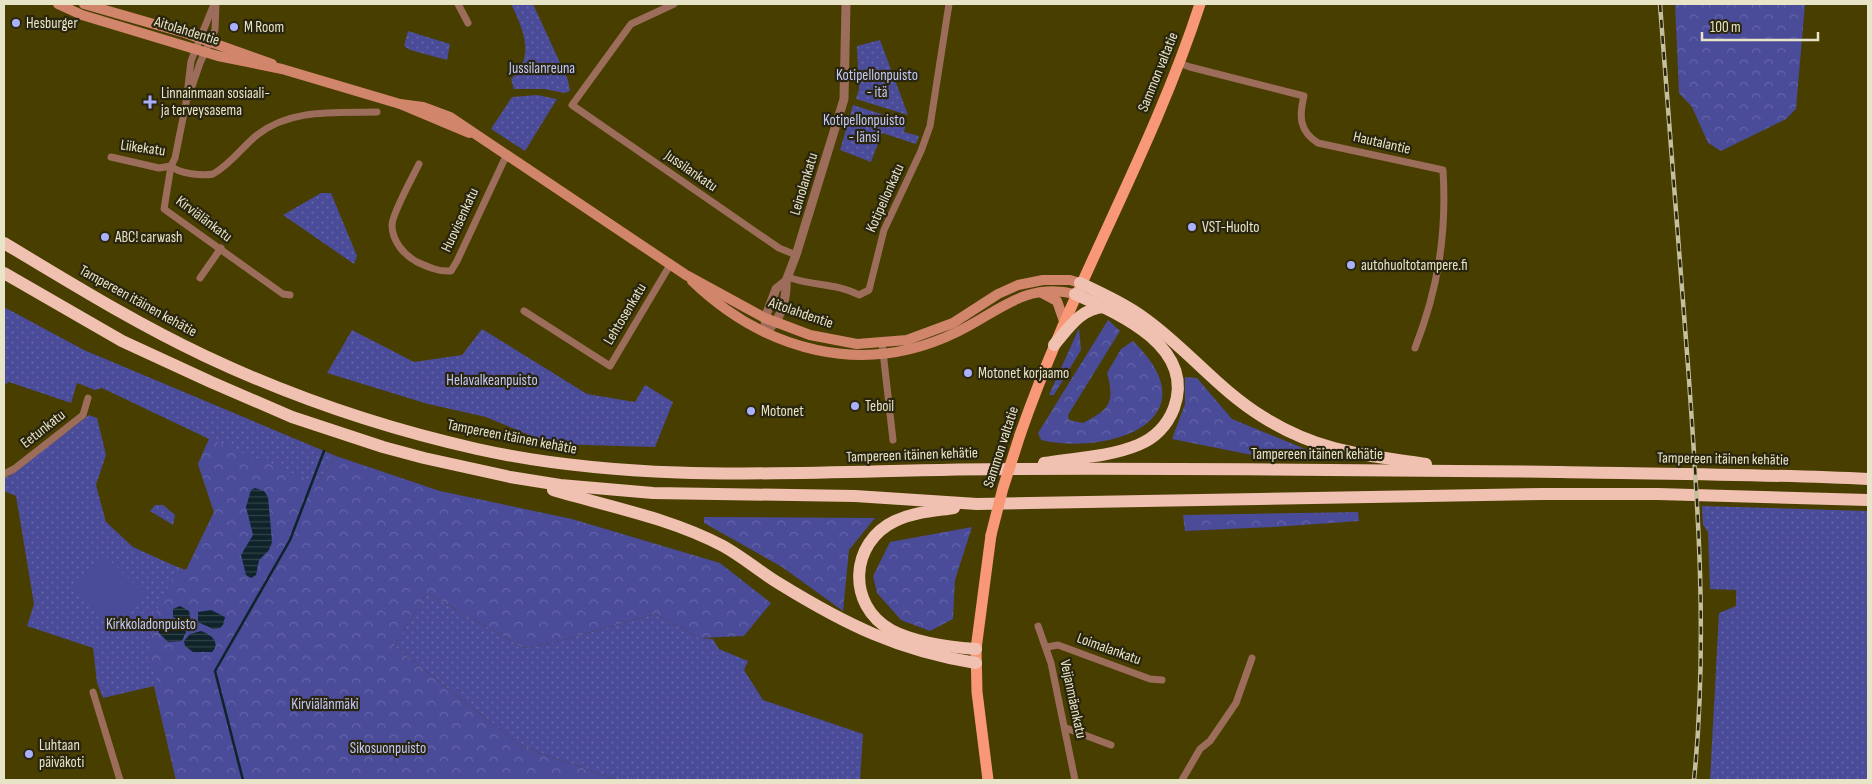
<svg xmlns="http://www.w3.org/2000/svg" width="1872" height="784" font-family="'Sofia Sans Condensed',sans-serif">
	<defs>
		<pattern id="grass-dots" width="8" height="8" patternUnits="userSpaceOnUse" patternTransform="scale(1.25)"><rect width="8" height="8" fill="#4a4b99"/><path d="M2 2h.1M6 6h.1" fill="none" stroke="#6465a6" stroke-width="1.8" stroke-linecap="round"/></pattern>
		<pattern id="forest-crowns" width="20" height="18" patternUnits="userSpaceOnUse" patternTransform="scale(1.25)"><rect width="20" height="18" fill="#4a4b99"/><path d="M2 6a3 3 0 1 1 6 0M12 15a3 3 0 1 1 6 0" fill="none" stroke="#6465a6"/></pattern>
		<pattern id="water-rules" width="6" height="5" patternUnits="userSpaceOnUse" patternTransform="scale(1.25)"><rect width="6" height="5" fill="#0e232a"/><path d="M0 2.5h6" fill="none" stroke="#314347"/></pattern>
	</defs>
	<rect width="100%" height="100%" fill="#483e00"/>
	<!-- grass -->
	<g fill="url(#grass-dots)">
		<path d="M 511,4 L 533,4 L 568,80 L 570,91 L 565,93 L 544,89 L 514,89 L 511,79 C 536,58 523,28 511,4 Z"/>
		<polygon points="408,31 450,44 447,60 410,50 404,46"/>
		<polygon points="880,40 908,115 856,99 859,89 857,46"/>
		<polygon points="537,95 557,99 525,151 491,129 512,97"/>
		<polygon points="853,105 906,122 904,132 919,136 916,144 882,133 871,162 840,150"/>
		<polygon points="321,193 331,193 357,256 354,264 283,215"/>
		<polygon points="4,307 84,350 336,456 317,483 176,780 154,686 103,698 97,683 93,648 27,626 34,604 16,496 4,491 4,477 8,477 89,415 97,418 106,455 96,485 106,522 133,547 186,571 214,512 198,464 209,439 102,388 95,390 77,383 71,403 9,382 4,385"/>
		<polygon points="482,329 587,394 635,402 645,385 673,402 655,447 551,444 486,417 428,404 327,373 352,330 414,362 462,355"/>
		<polygon points="155,505 163,505 175,515 173,525 150,511"/>
		<polygon points="1702,506 1868,511 1868,780 1710,780 1719,613 1736,606 1736,590 1710,589 1708,532 1703,525"/>
		<polygon points="427,593 524,648 556,642 655,614 700,638 713,639 719,649 748,661 744,670 763,700 863,734 860,780 618,780 521,746 394,646"/>
	</g>
	<!-- forest -->
	<g fill="url(#forest-crowns)" fill-rule="evenodd">
		<polygon points="1675,4 1805,4 1796,109 1786,119 1721,151 1708,143 1692,107 1679,93"/>
		<path d="M 1108,320 L 1120,331 L 1068,415 L 1069,420 L 1083,423 C 1110,409 1115,403 1107,373 L 1121,349 L 1133,341 C 1214,420 1110,456 1041,440 L 1038,433 Z"/>
		<polygon points="1079,328 1081,350 1054,395 1049,395"/>
		<polygon points="1185,377 1197,378 1232,419 1327,458 1277,460 1172,439 1185,404"/>
		<path d="M 209,439 L 317,483 L 336,456 L 440,491 L 572,519 L 720,563 L 771,603 L 744,636 L 700,638 L 655,614 L 556,642 L 524,648 L 427,593 L 394,646 L 521,746 L 618,780 L 176,780 L 154,686 L 160,670 L 147,664 L 155,614 L 178,567 L 186,570 L 214,512 L 198,464 ZM 269,502 L 272,542 L 269,550 L 259,560 L 257,571 L 253,577 L 247,577 L 242,552 L 249,546 L 253,530 L 248,520 L 246,507 ZM 211,610 L 213,629 L 203,626 L 200,611 ZM 168,619 L 184,639 L 182,641 L 162,638 L 156,623 L 159,620 ZM 196,631 L 216,645 L 214,651 L 200,654 L 186,648 L 184,641 L 190,634 Z"/>
		<polygon points="1358,512 1359,521 1274,527 1185,531 1183,515"/>
		<polygon points="704,517 875,518 849,550 843,611 782,567 704,523"/>
		<polygon points="972,527 955,580 953,619 930,631 901,620 877,593 873,576 890,542"/>
	</g>
	<!-- pitch -->
	<polygon fill="#4a4b99" points="103,554 144,593 113,627 71,588"/>
	<!-- water -->
	<g fill="url(#water-rules)">
		<polygon points="255,488 264,491 268,497 272,542 269,550 259,560 256,575 251,578 246,575 241,555 253,535 246,507 251,490"/>
		<polygon points="180,606 189,611 191,623 186,623 173,617 173,609"/>
		<polygon points="211,610 225,617 223,625 220,628 213,629 198,622 198,612"/>
		<polygon points="168,619 184,627 186,632 182,641 168,642 159,633 157,621"/>
		<path d="M 201,631 C 211,634 221,643 212,652 L 193,652 L 185,646 L 184,641 L 190,634 Z"/>
	</g>
	<g fill="none" stroke-linecap="round" stroke-linejoin="round">
		<!-- stream -->
		<polyline stroke="#0e232a" stroke-width="2.5" points="243,780 215,671 290,540 324,451"/>
		<!-- minor -->
		<g stroke="#9d6d5c" stroke-width="7">
			<polyline points="214,4 191,61 186,103 175,158 171,166 164,209 283,294 290,295"/>
			<polyline points="458,4 468,23"/>
			<polyline points="674,4 631,24 572,105 779,248 796,255"/>
			<path d="M 1179,63 L 1190,67 L 1304,96 C 1299,116 1299,131 1318,143 L 1443,170 C 1447,234 1438,289 1415,348"/>
			<polyline points="188,98 200,63 215,30 216,4"/>
			<polyline points="111,157 159,168 171,166"/>
			<path d="M 419,164 C 413,176 392,214 392,225 C 392,241 404,255 417,262 C 428,267 439,272 451,271 L 457,261 L 507,154"/>
			<path d="M 171,166 C 179,174 203,176 213,174 C 230,165 242,147 257,135 C 291,108 336,113 377,112"/>
			<path d="M 788,277 C 811,286 837,283 859,295 L 869,290 L 884,230 L 921,151 L 930,126 L 949,4"/>
			<polyline points="200,278 221,248"/>
			<polyline points="524,311 610,366 670,265"/>
			<polyline points="882,343 893,440"/>
			<polyline points="4,474 14,469 83,415 88,398"/>
			<polyline points="1038,626 1051,663 1075,780"/>
			<polyline points="1047,647 1058,645 1150,679 1162,680"/>
			<polyline points="93,692 120,780"/>
			<polyline points="1066,728 1111,745"/>
			<polyline points="1182,780 1200,749 1210,741 1236,703 1252,658"/>
		</g>
		<!-- tertiary -->
		<g stroke="#9d6d5c" stroke-width="9">
			<path d="M 771,327 C 782,317 787,295 786,281"/>
			<polyline points="766,332 765,318 776,289 786,281 796,255 844,99 846,4"/>
		</g>
		<!-- secondary -->
		<g stroke="#d1856b" stroke-width="10">
			<polyline points="58,4 82,15 218,56 282,69 400,104 469,133"/>
			<polyline points="84,4 185,33 272,64"/>
			<polyline points="400,104 423,107 450,117 686,275 765,318 810,335 857,344 907,340 953,323 998,294 1018,285 1043,280 1070,280 1080,283"/>
			<path d="M 692,281 C 765,351 863,378 957,332 C 999,312 1024,282 1075,294"/>
			<polyline points="1042,293 1057,301 1064,321"/>
		</g>
		<!-- primary -->
		<g stroke="#f99876" stroke-width="11">
			<path d="M 1020,435 C 1071,287 1152,152 1200,4"/>
			<polyline points="988,780 977,692 976,649 991,535"/>
		</g>
		<!-- motorway -->
		<g stroke="#f0c0b0" stroke-width="12">
			<path d="M 4,243 C 69,282 135,323 205,356 C 292,397 383,428 477,449 C 654,488 834,469 1013,469 C 1196,468 1378,470 1561,472 C 1663,474 1766,474 1868,479"/>
			<polyline points="4,273 122,341 211,382 292,417 383,447 424,458 510,477 560,485 653,493 855,496 977,504 1544,494 1658,494 1868,500"/>
			<path d="M 1080,283 C 1103,294 1127,305 1147,320 C 1188,350 1220,391 1263,417 C 1319,452 1364,455 1426,464"/>
			<path d="M 1054,345 C 1068,329 1081,308 1104,307"/>
			<path d="M 1044,463 C 1074,458 1109,457 1138,445 C 1155,438 1167,426 1174,408 C 1196,347 1120,314 1075,294"/>
			<path d="M 553,490 C 610,507 670,518 723,546 C 743,557 760,572 780,584 C 845,624 899,651 976,663"/>
			<path d="M 954,508 C 934,511 914,512 895,521 C 850,542 846,605 891,630 C 916,643 948,647 976,649"/>
		</g>
		<defs>
			<path id="rail" d="M 1660,4 C 1669,125 1679,246 1688,366 C 1698,504 1708,642 1694,780"/>
		</defs>
		<!-- rail casing -->
		<use href="#rail" stroke="#c5bf9b" stroke-width="4.5"/>
		<!-- rail -->
		<use href="#rail" stroke="#29250e" stroke-width="2.5" stroke-dasharray="8" stroke-linecap="butt"/>
		<!-- primary-bridge -->
		<polyline stroke="#f99876" stroke-width="11" points="991,535 1003,488 1020,435"/>
	</g>
	<!-- markers -->
	<g fill="#a9b0fc" stroke="#29250e" stroke-width="2">
		<circle cx="16" cy="23" r="5"/>
		<circle cx="234" cy="27" r="5"/>
		<path d="M147.5 94.5h5v5h5v5h-5v5h-5v-5h-5v-5h5z"/>
		<circle cx="1192" cy="227" r="5"/>
		<circle cx="105" cy="237" r="5"/>
		<circle cx="1351" cy="265" r="5"/>
		<circle cx="968" cy="373" r="5"/>
		<circle cx="855" cy="406" r="5"/>
		<circle cx="751" cy="411" r="5"/>
		<circle cx="29" cy="754" r="5"/>
	</g>
	<g text-anchor="middle" dominant-baseline="central" stroke-width="4.5" stroke-linejoin="round" paint-order="stroke">
		<!-- poi labels -->
		<g font-size="15" fill="#e8e4c7" stroke="#29250e" text-anchor="start">
			<text x="26" y="23">Hesburger</text>
			<text x="244" y="27">M Room</text>
			<text x="161" y="93">Linnainmaan sosiaali-<tspan x="161" dy="17">ja terveysasema</tspan></text>
			<text x="1202" y="227">VST-Huolto</text>
			<text x="115" y="237">ABC! carwash</text>
			<text x="1361" y="265">autohuoltotampere.fi</text>
			<text x="978" y="373">Motonet korjaamo</text>
			<text x="865" y="406">Teboil</text>
			<text x="761" y="411">Motonet</text>
			<text x="39" y="745">Luhtaan<tspan x="39" dy="17">päiväkoti</tspan></text>
		</g>
		<!-- street labels -->
		<g font-size="15" fill="#e8e4c7" stroke="#29250e">
			<text transform="translate(187 31) rotate(17)">Aitolahdentie</text>
			<text transform="translate(1158 72) rotate(-68)">Sammon valtatie</text>
			<text transform="translate(1382 143) rotate(13)">Hautalantie</text>
			<text transform="translate(143 148) rotate(8)">Liikekatu</text>
			<text transform="translate(691 171) rotate(35)">Jussilankatu</text>
			<text transform="translate(804 184) rotate(-73)">Leinolankatu</text>
			<text transform="translate(885 198) rotate(-66)">Kotipellonkatu</text>
			<text transform="translate(204 219) rotate(37)">Kirviälänkatu</text>
			<text transform="translate(460 220) rotate(-65)">Huovisenkatu</text>
			<text transform="translate(138 301) rotate(29)">Tampereen itäinen kehätie</text>
			<text transform="translate(801 313) rotate(19)">Aitolahdentie</text>
			<text transform="translate(625 314) rotate(-59)">Lehtosenkatu</text>
			<text transform="translate(43 429) rotate(-38)">Eetunkatu</text>
			<text transform="translate(512 437) rotate(11)">Tampereen itäinen kehätie</text>
			<text transform="translate(1001 447) rotate(-72)">Sammon valtatie</text>
			<text x="1317" y="454">Tampereen itäinen kehätie</text>
			<text transform="translate(912 455) rotate(-2)">Tampereen itäinen kehätie</text>
			<text transform="translate(1723 459) rotate(1)">Tampereen itäinen kehätie</text>
			<text transform="translate(1109 649) rotate(20)">Loimalankatu</text>
			<text transform="translate(1073 699) rotate(78)">Veijanmäenkatu</text>
		</g>
		<!-- park labels -->
		<g font-size="15" fill="#c2c8fb" stroke="#29250e">
			<text x="542" y="68">Jussilanreuna</text>
			<text x="877" y="75">Kotipellonpuisto<tspan x="877" dy="17">- itä</tspan></text>
			<text x="864" y="120">Kotipellonpuisto<tspan x="864" dy="17">- länsi</tspan></text>
			<text x="492" y="380">Helavalkeanpuisto</text>
			<text x="151" y="624">Kirkkoladonpuisto</text>
			<text x="325" y="704">Kirviälänmäki</text>
			<text x="388" y="748">Sikosuonpuisto</text>
		</g>
	</g>
	<!-- border -->
	<rect width="1872" height="784" fill="none" stroke="#e8e4c7" stroke-width="10"/>
	<!-- scale -->
	<path d="M1702 32v8h116v-8" fill="none" stroke="#e8e4c7" stroke-width="2.5"/>
	<text x="1710" y="32" font-size="15" fill="#e8e4c7" stroke="#29250e" stroke-width="4" paint-order="stroke">100 m</text>
</svg>
